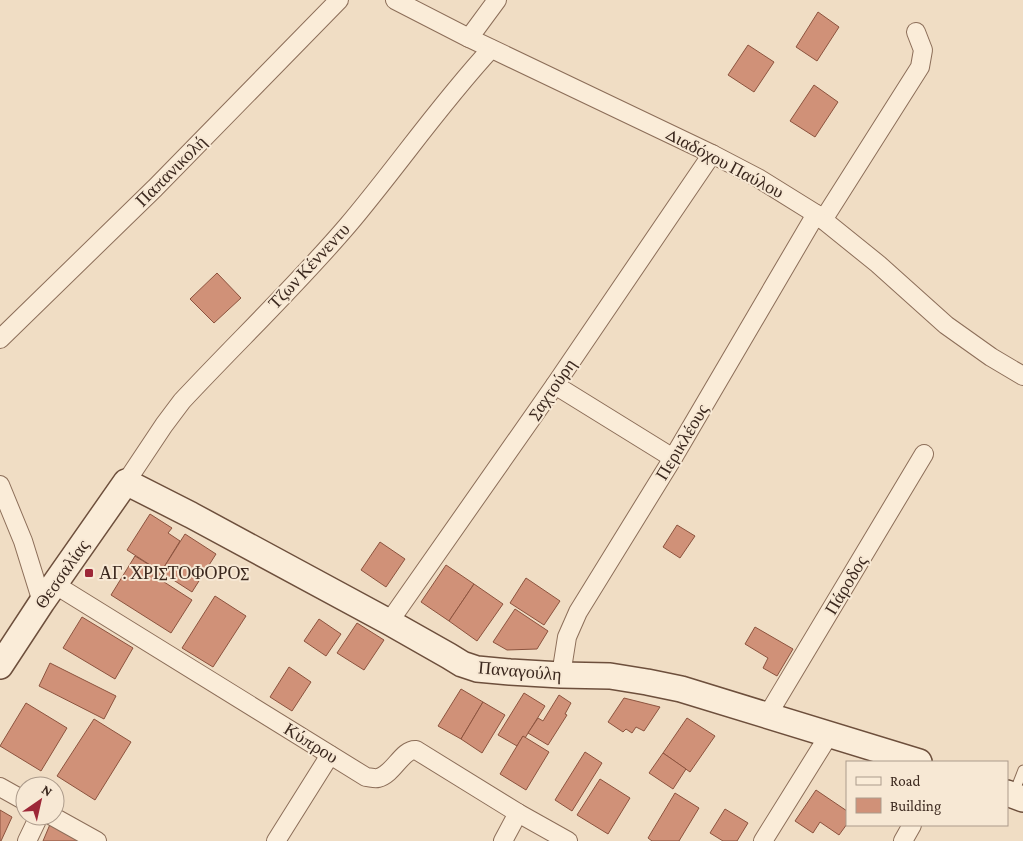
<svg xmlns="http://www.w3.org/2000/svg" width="1023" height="841" font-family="'Crimson Pro',serif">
	<rect width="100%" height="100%" fill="#f0ddc4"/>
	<!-- building -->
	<g fill="#d09178" stroke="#8c533e">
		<polygon points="818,12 839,27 817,61 796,47"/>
		<polygon points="748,45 774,62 754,92 728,75"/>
		<polygon points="814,85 838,102 815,137 790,121"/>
		<polygon points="217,273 241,298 214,323 190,299"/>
		<polygon points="150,514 172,528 168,533 180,541 161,572 127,550"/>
		<polygon points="677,525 695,536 680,558 663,547"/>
		<polygon points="185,534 216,554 192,592 161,572"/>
		<polygon points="380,542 405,559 386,587 361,570"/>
		<polygon points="135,556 164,574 161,580 192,600 171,633 111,595"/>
		<polygon points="446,565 474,584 449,621 421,602"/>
		<polygon points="526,578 560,601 544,625 510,603"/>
		<polygon points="474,584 503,604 477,641 449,621"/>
		<polygon points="215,596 246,616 213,667 182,648"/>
		<polygon points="515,609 548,631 537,649 507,650 493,642"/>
		<polygon points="82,617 133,648 115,679 63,648"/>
		<polygon points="319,619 341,634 326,656 304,641"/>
		<polygon points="357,623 384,640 364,670 337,653"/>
		<polygon points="755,627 793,649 777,676 763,668 768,658 745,644"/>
		<polygon points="50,663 116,696 104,719 39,686"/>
		<polygon points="289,667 311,682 292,711 270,697"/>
		<polygon points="461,689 483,702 461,739 438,726"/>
		<polygon points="524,693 545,706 525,738 523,736 517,746 498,735"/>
		<polygon points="559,695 571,703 565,714 567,715 548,745 528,733 538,718 543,721"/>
		<polygon points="624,698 660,707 644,731 636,727 632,733 626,729 623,732 608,722"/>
		<polygon points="483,702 505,715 482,753 461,739"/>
		<polygon points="26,703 67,728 41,771 0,746"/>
		<polygon points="687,718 715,736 690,772 663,753"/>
		<polygon points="94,719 131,742 95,800 57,776"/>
		<polygon points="523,736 549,752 526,790 500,774"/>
		<polygon points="585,752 602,763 572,811 555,800"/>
		<polygon points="663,753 686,769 673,789 649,773"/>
		<polygon points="600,779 630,798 608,834 577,815"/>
		<polygon points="816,790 847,811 847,824 839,835 820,822 813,833 795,821"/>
		<polygon points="675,793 699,808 679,841 652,841 648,838"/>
		<polygon points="725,809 748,823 737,841 723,841 710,833"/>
		<polygon points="0,810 12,817 1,841 0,841"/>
		<polygon points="51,822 83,841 43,841"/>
	</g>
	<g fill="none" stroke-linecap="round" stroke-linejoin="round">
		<defs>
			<polyline id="lane" points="1014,793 1023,770"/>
			<g id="street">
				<polyline points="395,0 469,38 712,154 758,178 816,214 878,264 946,325 991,357 1023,376"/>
				<polyline points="469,38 497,0"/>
				<polyline points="823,220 920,67 923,50 916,32"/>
				<polyline points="0,339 155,188 339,0"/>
				<polyline points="555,385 673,458"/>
				<path d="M 126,482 L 164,425 L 182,401 C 237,342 296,286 348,225 C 397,167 440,104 491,49"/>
				<polyline points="0,485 23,541 42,602"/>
				<path d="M 54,584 L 366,777 C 370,777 374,779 378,778 C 394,774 402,749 416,750 L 518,813 L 568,841"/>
				<polyline points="389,622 555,385 712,154"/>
				<polyline points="561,675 567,637 578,612 673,458 816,214"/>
				<polyline points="767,716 924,454"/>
				<polyline points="0,787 25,801"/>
				<polyline points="52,816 97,841"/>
				<polyline points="27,841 39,816"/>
				<polyline points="276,841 330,755"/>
				<polyline points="503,841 518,813"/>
				<polyline points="763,841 829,735"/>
				<polyline points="903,841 912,825"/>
			</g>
			<g id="secondary">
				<polyline points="0,666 42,602 126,482 191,515 389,622 449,656 462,664 477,669 510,672 561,675 610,676 647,682 681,689 919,762"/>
				<polyline points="1007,793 1023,799"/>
			</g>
		</defs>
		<!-- lane casing -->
		<use href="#lane" stroke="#8c6e59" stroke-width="11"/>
		<!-- street casing -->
		<use href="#street" stroke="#8c6e59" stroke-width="20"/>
		<!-- secondary casing -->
		<use href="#secondary" stroke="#6d4f3c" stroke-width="28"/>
		<!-- lane -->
		<use href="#lane" stroke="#faecd8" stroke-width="9"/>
		<!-- street -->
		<use href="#street" stroke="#faecd8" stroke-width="18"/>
		<!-- secondary -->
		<use href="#secondary" stroke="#faecd8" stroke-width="25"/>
	</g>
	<!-- markers -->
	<rect fill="#9d2737" stroke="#f7e8d4" stroke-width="2" x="84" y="568" width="10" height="10" rx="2.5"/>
	<g text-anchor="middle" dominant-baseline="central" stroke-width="4" stroke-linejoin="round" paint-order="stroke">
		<!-- street labels -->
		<g font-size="18" fill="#3b281e" stroke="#f7e8d4">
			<text transform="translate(725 163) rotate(28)">Διαδόχου Παύλου</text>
			<text transform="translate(171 171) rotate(-45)">Παπανικολή</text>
			<text transform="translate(309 266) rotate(-47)">Τζων Κέννεντυ</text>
			<text transform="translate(552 389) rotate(-55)">Σαχτούρη</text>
			<text transform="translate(682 442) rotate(-59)">Περικλέους</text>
			<text transform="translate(62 574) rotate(-55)">Θεσσαλίας</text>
			<text transform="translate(846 585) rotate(-59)">Πάροδος</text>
			<text transform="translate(520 671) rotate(5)">Παναγούλη</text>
			<text transform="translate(311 743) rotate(32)">Κύπρου</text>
		</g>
		<!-- poi labels -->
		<g font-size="18" fill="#3b281e" stroke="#f7e8d4" text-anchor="start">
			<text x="99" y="573">ΑΓ. ΧΡΙΣΤΟΦΟΡΟΣ</text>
		</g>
	</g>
	<!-- legend -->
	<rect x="846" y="761" width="162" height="65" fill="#f7e8d4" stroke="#ac9b8b"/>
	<rect x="856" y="777" width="25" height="8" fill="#faecd8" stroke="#ac9b8b"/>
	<text x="890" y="786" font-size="15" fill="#3b281e">Road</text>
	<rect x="856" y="798" width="25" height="15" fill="#d09178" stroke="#ac9b8b"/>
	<text x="890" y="811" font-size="15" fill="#3b281e">Building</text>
	<!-- north arrow -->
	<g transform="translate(40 801) rotate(34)"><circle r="24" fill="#f7e8d4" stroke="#ac9b8b"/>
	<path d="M0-4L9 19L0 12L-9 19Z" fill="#9d2737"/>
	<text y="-8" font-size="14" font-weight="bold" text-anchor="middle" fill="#3b281e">N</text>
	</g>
</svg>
